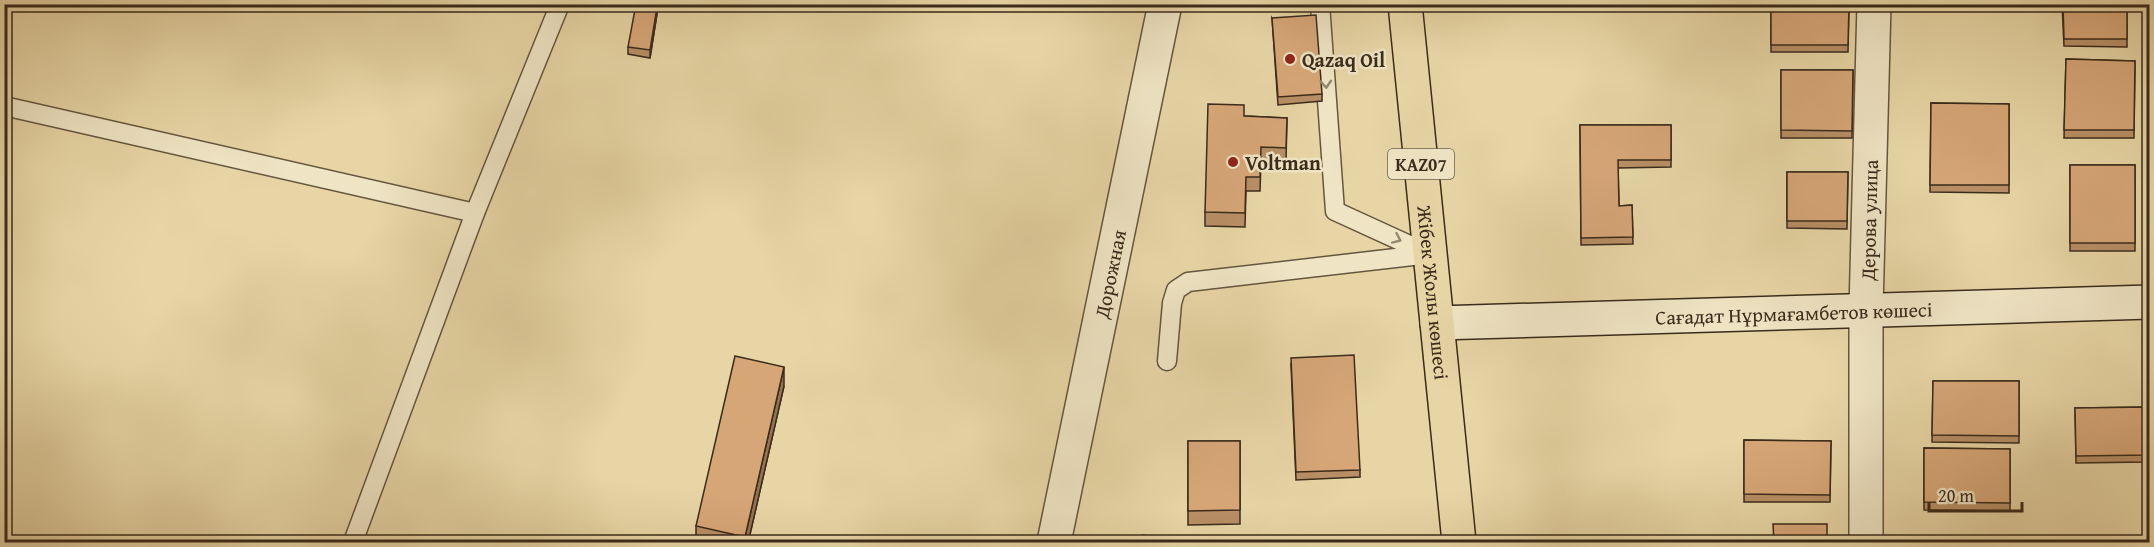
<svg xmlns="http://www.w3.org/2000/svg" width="2154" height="547" font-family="'Gentium Book Plus',serif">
	<rect width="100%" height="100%" fill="#e7d5a5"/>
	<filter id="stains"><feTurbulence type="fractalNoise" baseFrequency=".00333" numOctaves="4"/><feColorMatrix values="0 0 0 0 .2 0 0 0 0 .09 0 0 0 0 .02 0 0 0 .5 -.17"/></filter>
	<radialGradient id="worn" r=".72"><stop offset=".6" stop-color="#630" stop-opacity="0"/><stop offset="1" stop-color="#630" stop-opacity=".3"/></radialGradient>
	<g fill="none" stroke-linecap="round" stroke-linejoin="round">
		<defs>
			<g id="lane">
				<polyline points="1320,4 1335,211 1429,254"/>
				<polyline points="4,106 475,213"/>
				<polyline points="1167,361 1172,303 1176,290 1188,282 1430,254"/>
				<polyline points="353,542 475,213 560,4"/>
			</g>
			<g id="street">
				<path id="s1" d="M 1054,542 L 1165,4"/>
				<path id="s2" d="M 1866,542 L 1866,309 L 1874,4"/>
			</g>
			<g id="secondary">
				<path id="s3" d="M 1437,323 L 2150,302"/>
			</g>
			<g id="highway">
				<path id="s4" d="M 1405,4 L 1459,542"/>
			</g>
		</defs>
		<!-- lane casing -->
		<use href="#lane" stroke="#65563e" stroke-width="21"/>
		<!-- street casing -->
		<use href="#street" stroke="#65563e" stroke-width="36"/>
		<!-- secondary casing -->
		<use href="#secondary" stroke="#3a2b1b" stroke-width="36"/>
		<!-- highway casing -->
		<use href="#highway" stroke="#3a2b1b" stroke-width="36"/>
		<!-- lane -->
		<use href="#lane" stroke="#efe4c4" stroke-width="18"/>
		<!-- street -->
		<use href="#street" stroke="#efe4c4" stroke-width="33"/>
		<!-- secondary -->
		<use href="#secondary" stroke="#efe4c4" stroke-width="33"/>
		<!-- highway -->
		<use href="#highway" stroke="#e7d5a5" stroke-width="33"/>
	</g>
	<!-- wall -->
	<g fill="#b88f66" stroke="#3a2b1b" stroke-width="1.5">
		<polygon points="1771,4 1849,4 1848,52 1771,52"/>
		<polygon points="2062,4 2127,4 2127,47 2064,46"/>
		<polygon points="657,14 650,58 628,54 628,47"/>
		<polygon points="1272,18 1322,94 1322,101 1278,105"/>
		<polygon points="2066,59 2135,61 2134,138 2064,138"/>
		<polygon points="1781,70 1853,70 1852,138 1781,138"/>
		<polygon points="1931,103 2009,104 2009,193 1930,192"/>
		<polygon points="1244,116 1287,118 1286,162 1261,161 1260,191 1246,191 1245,227 1205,226 1205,212"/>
		<polygon points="1580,125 1671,125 1671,167 1618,168 1619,206 1632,205 1633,244 1581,245"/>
		<rect x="2070" y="165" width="65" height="86"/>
		<polygon points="1787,172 1848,172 1847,229 1787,228"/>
		<polygon points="1291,365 1360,470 1360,477 1296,480"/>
		<polygon points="1933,381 2019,381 2019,443 1932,442"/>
		<polygon points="784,386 748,543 696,543 696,526"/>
		<polygon points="2147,407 2148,462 2076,463 2075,408"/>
		<polygon points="1744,440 1831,441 1830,502 1744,502"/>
		<polygon points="1188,441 1240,441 1240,524 1188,525"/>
		<polygon points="1924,448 2010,449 2010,511 1924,510"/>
	</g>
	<!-- shaded-wall -->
	<g fill="#967453" stroke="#3a2b1b" stroke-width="1.5">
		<polygon points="657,7 657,14 650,58 650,50"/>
		<polygon points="784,367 784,386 748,543 745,543 745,537"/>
	</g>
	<!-- building -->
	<g fill="#d6a677" stroke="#3a2b1b" stroke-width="1.5">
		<polygon points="636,4 644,4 657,7 650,50 628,47"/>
		<polygon points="1771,4 1849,4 1848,45 1771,45"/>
		<polygon points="2063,4 2127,4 2127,39 2064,39"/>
		<polygon points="1316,15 1322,94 1278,97 1272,18"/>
		<polygon points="2066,59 2135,61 2134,130 2064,130"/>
		<polygon points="1781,70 1853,70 1852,131 1781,130"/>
		<polygon points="1931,103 2009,104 2009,185 1930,185"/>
		<polygon points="1208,104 1244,105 1244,116 1287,118 1286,148 1261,147 1260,177 1246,177 1245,213 1205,212"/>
		<polygon points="1580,125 1671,125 1671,160 1618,160 1619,206 1632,205 1633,237 1581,238"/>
		<rect x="2070" y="165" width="65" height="78"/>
		<polygon points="1787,172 1848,172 1847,221 1787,221"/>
		<polygon points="1354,355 1360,470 1296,472 1291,358"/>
		<polygon points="735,356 784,367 745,537 696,526"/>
		<polygon points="1933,381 2019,381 2019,436 1932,435"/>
		<polygon points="2147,407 2148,455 2076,456 2075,408"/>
		<polygon points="1744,440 1831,441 1830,495 1744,494"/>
		<polygon points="1188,441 1240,441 1240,510 1188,511"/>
		<polygon points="1924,448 2010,449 2010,503 1924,502"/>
		<polygon points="1773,524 1827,524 1827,543 1774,543"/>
		<polygon points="1143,535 1184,543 1142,543"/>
		<polygon points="2150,542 2150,543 2101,543"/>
	</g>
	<!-- one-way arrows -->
	<defs><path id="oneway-chevron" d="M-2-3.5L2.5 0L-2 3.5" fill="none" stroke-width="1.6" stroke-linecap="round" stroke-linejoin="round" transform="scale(1.5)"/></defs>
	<g stroke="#948870">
		<use href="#oneway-chevron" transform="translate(1326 84) rotate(86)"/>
		<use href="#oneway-chevron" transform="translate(1397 239) rotate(24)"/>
	</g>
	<!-- markers -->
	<g fill="#8f2418" stroke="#efe4c4" stroke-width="2">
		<circle cx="1290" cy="59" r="6"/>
		<circle cx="1233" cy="162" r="6"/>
	</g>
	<g text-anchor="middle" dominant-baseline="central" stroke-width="5" stroke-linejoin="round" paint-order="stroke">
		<!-- shield labels -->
		<rect fill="#efe4c4" stroke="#70624e" stroke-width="1.5" x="1388" y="149" width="66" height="30" rx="4.5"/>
		<g font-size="18" font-weight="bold" fill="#3a2b1b">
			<text x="1421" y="164">KAZ07</text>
		</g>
		<!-- poi labels -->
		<g font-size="20" font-weight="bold" fill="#3a2b1b" stroke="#efe4c4" text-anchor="start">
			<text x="1302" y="59">Qazaq Oil</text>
			<text x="1245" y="162">Voltman</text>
		</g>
		<!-- street labels -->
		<g font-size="20" fill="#3a2b1b" stroke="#efe4c4">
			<text stroke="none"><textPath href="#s2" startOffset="322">Дерова улица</textPath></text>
			<text stroke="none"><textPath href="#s1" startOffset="274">Дорожная</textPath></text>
			<text stroke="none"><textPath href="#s4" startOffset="290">Жібек Жолы көшесі</textPath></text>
			<text stroke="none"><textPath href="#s3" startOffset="357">Сағадат Нұрмағамбетов көшесі</textPath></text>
		</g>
	</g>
	<!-- margin -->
	<rect width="2154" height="547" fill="none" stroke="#e7d5a5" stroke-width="24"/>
	<rect x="6" y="6" width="2142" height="535" fill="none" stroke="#3a2b1b" stroke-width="3"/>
	<rect x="12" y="12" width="2130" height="523" fill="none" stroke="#3a2b1b" stroke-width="1.5"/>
	<!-- scale -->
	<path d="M1929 502v9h93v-9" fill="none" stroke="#3a2b1b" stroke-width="3"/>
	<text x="1938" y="502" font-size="18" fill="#3a2b1b" stroke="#efe4c4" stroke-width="4.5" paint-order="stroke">20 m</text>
	<rect width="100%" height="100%" filter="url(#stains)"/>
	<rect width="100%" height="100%" fill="url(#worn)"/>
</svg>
